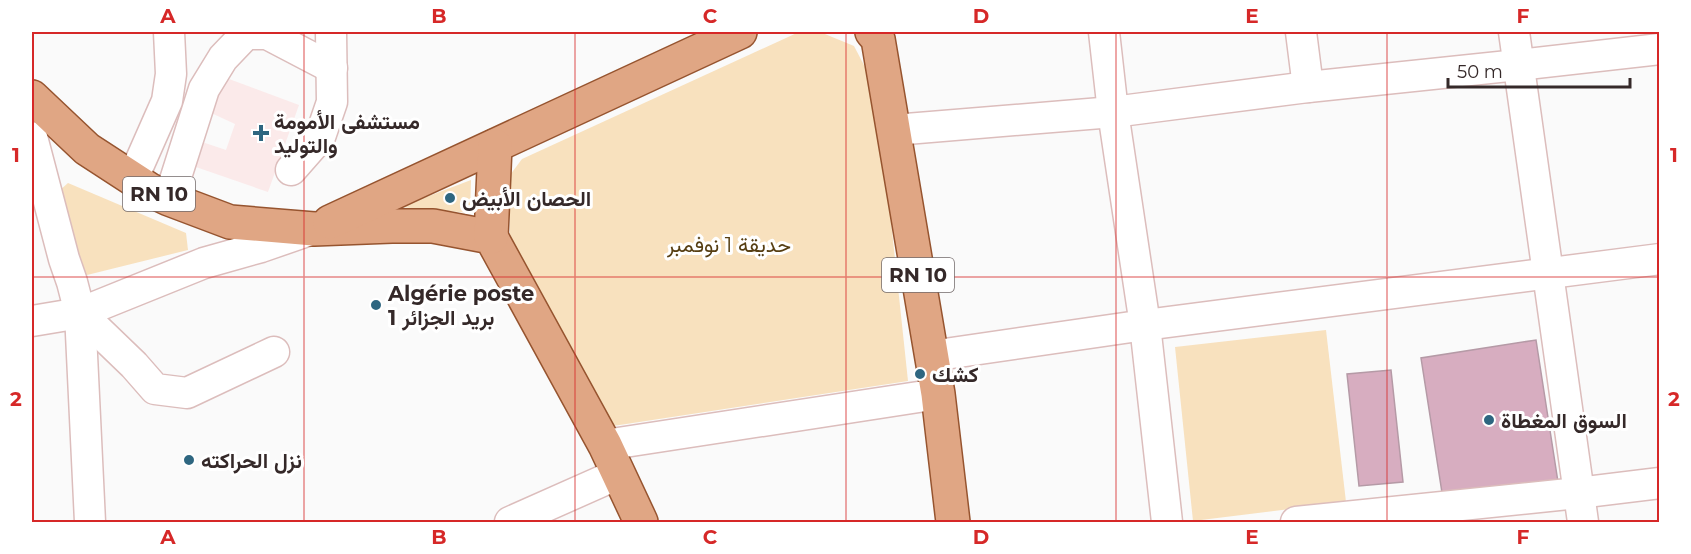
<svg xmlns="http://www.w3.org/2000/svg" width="1691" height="554" font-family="Montserrat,Vazirmatn,sans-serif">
	<rect width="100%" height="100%" fill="#fafafa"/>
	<!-- built -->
	<polygon fill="#fbeaea" points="221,76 299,105 268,192 193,166 202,142 226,150 235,124 209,112"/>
	<!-- green -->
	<g fill="#f8e1be">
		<polygon points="799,32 820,32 854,46 877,90 908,381 613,426 510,241 510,175 522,159"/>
		<polygon points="471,180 470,213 400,207"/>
		<polygon points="68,183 186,233 188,250 83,276 59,191"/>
		<polygon points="1326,330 1346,502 1193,521 1175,347"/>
	</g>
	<!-- building -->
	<g fill="#d7adc0" stroke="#b59aa6" stroke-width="1.5">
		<polygon points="1536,340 1558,482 1443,499 1421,358"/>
		<polygon points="1391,370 1403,482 1359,486 1347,374"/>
	</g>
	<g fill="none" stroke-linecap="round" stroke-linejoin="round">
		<defs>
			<g id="minor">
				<polyline points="1104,32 1113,112 1145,325 1167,522"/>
				<polyline points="1301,32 1308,87"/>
				<polyline points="1514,32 1583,522"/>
				<polyline points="894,130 1113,112 1308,87 1518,65 1660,49"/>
				<polyline points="32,137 64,259 72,282 80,313 90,522"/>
				<polyline points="291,170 320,137 332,102 331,32"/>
				<polyline points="133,178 167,101 171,74 169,32"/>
				<polyline points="169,199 204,89 223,58 246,34 267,34 332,68"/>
				<polyline points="80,313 134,365 155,389 187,393 274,352"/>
				<polyline points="32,321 80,313 204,263 261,247 313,229"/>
				<polyline points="931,356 1145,325 1660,259"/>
				<polyline points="605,445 938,394"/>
				<polyline points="510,522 618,474"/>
				<polyline points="1296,522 1578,493 1660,483"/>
			</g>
			<g id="major">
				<polyline points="872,32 878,39 938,394 953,522"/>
				<polyline points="32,97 87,149 150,190 169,199 230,222 314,229 392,226 433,226 491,237 605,445 641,522"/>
				<polyline points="330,222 740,32"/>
				<polyline points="491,237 495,146"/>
			</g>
		</defs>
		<!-- minor casing -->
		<use href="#minor" stroke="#dcbdbc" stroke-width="33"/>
		<!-- major casing -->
		<use href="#major" stroke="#96542f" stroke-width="36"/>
		<!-- minor -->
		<use href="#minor" stroke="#fff" stroke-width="30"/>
		<!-- major -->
		<use href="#major" stroke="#e0a684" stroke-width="33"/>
	</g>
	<!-- grid -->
	<path fill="none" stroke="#d62828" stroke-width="1.5" stroke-opacity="0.55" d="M 304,32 L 304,522M 575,32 L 575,522M 846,32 L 846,522M 1116,32 L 1116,522M 1387,32 L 1387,522M 32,277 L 1660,277"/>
	<!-- markers -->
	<g fill="#2e6680" stroke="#fff" stroke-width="2">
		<path d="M258 124h6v6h6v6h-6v6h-6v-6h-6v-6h6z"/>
		<circle cx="450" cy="198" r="6"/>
		<circle cx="376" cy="305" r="6"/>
		<circle cx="920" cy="374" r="6"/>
		<circle cx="1489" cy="420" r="6"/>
		<circle cx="189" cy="460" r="6"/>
	</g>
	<g text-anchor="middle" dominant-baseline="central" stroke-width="6" stroke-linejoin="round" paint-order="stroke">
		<!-- shield labels -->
		<g fill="#fff" stroke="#726969" stroke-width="1.5">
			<rect x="123" y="177" width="72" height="34" rx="4.5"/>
			<rect x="882" y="258" width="72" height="34" rx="4.5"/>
		</g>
		<g font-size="20" font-weight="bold" fill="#352929">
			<text x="159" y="194">RN 10</text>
			<text x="918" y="275">RN 10</text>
		</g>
		<!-- poi labels -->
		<g font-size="21" font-weight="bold" fill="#352929" stroke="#fff" text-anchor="start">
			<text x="274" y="121">مستشفى الأمومة<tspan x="274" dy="24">والتوليد</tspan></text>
			<text x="462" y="198">الحصان الأبيض</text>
			<text x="388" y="293">Algérie poste<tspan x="388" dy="24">1 بريد الجزائر</tspan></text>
			<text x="932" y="374">كشك</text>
			<text x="1501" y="420">السوق المغطاة</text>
			<text x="201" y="460">نزل الحراكته</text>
		</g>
		<!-- park labels -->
		<g font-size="21" fill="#563e12" stroke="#fff">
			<text x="729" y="244">حديقة 1 نوفمبر</text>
		</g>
	</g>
	<!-- border -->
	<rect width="1691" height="554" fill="none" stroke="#ffffff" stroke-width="66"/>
	<!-- scale -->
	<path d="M1448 78v9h182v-9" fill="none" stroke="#352929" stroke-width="3"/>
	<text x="1457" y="78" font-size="18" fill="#352929" stroke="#ffffff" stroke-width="4.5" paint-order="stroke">50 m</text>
	<rect x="33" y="33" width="1625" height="488" fill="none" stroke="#d62828" stroke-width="2"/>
	<g font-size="20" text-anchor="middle" font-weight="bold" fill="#d62828">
		<text x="168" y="23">A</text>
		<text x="439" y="23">B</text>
		<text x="710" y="23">C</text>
		<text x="981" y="23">D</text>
		<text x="1252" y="23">E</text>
		<text x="1523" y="23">F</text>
		<text x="16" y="162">1</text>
		<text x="1674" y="162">1</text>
		<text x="16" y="406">2</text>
		<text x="1674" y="406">2</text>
		<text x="168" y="544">A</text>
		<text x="439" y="544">B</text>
		<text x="710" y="544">C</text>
		<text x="981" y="544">D</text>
		<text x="1252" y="544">E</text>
		<text x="1523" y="544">F</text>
	</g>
</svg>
